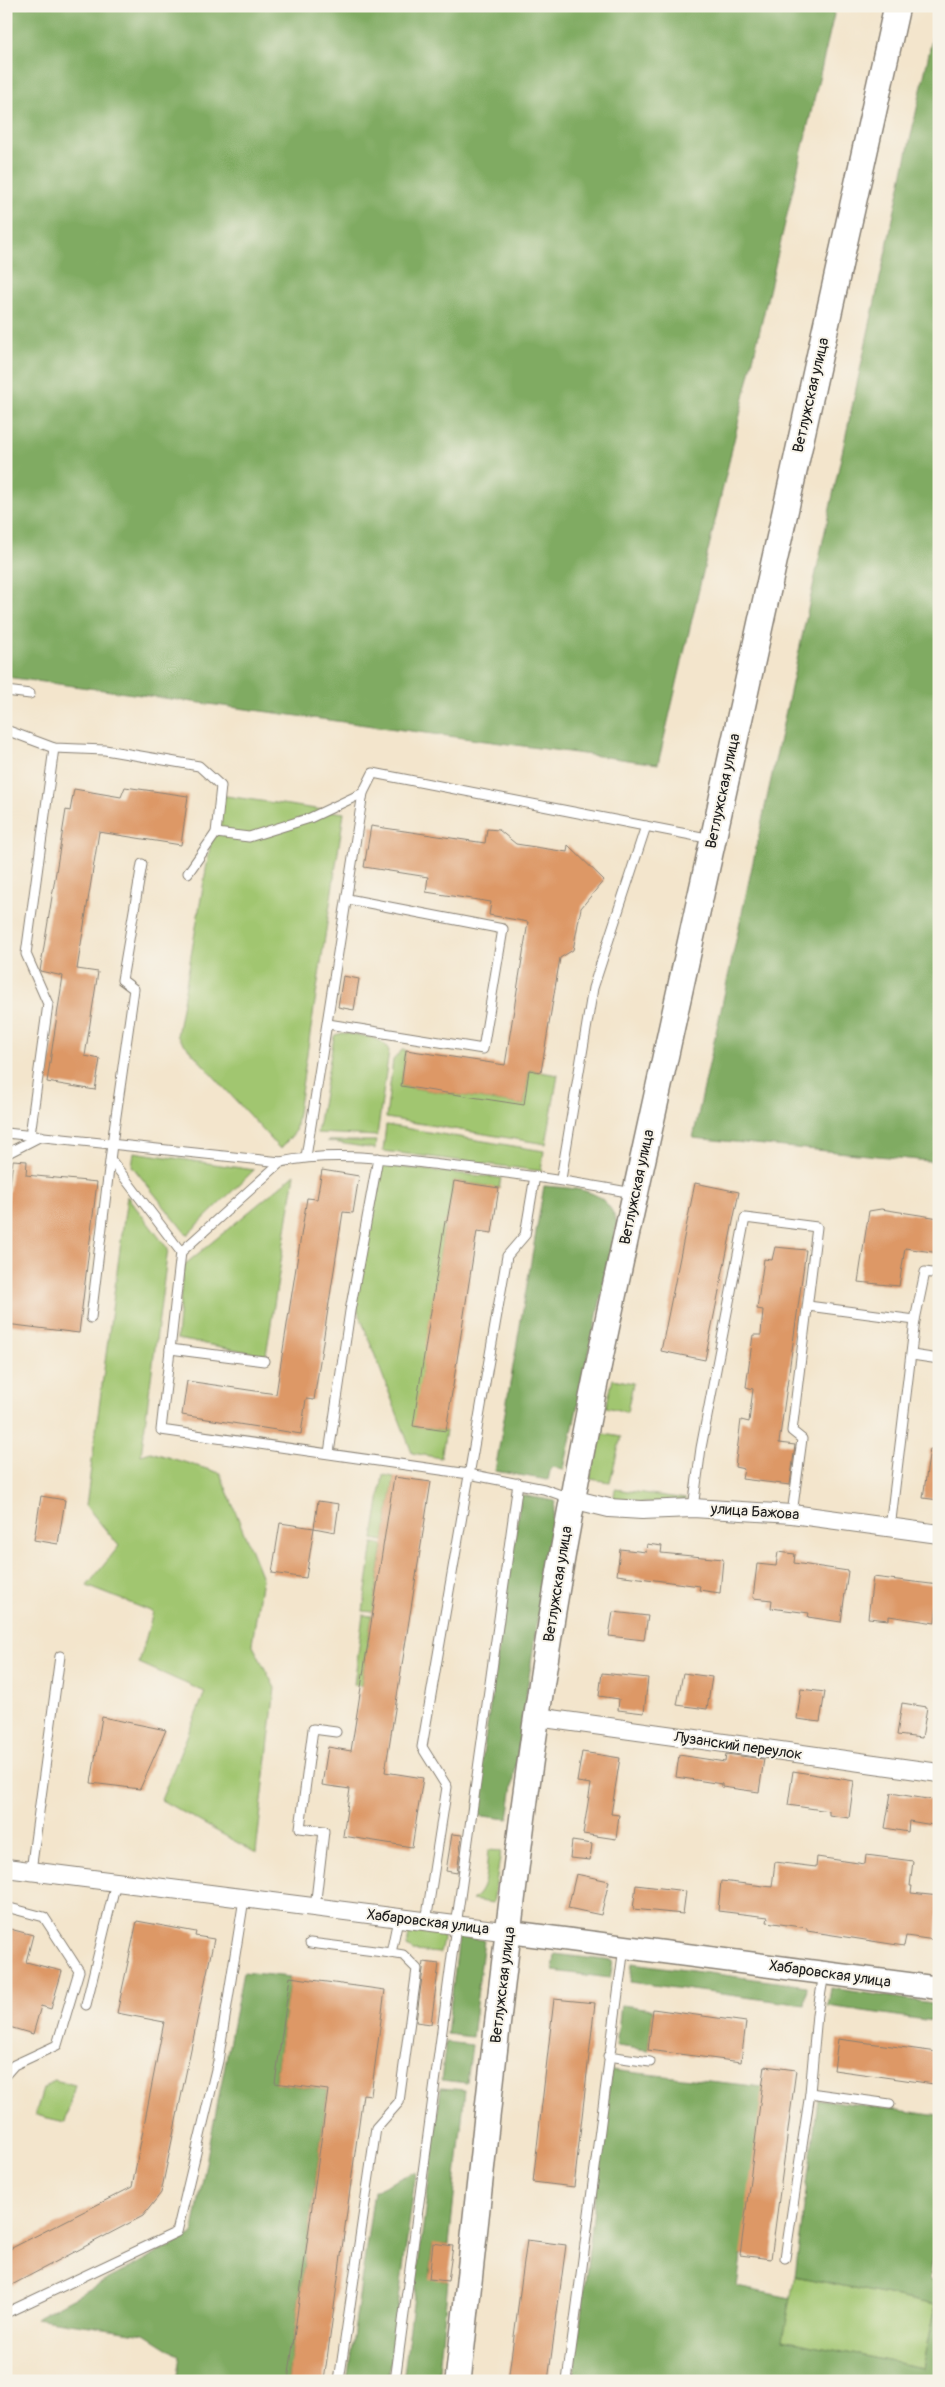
<svg xmlns="http://www.w3.org/2000/svg" width="945" height="2387" font-family="Pangolin,sans-serif">
	<rect width="100%" height="100%" fill="#f7f3e8"/>
	<filter id="ink" filterUnits="userSpaceOnUse"><feTurbulence type="fractalNoise" baseFrequency=".02" numOctaves="2"/><feDisplacementMap in="SourceGraphic" scale="10" xChannelSelector="R" yChannelSelector="G"/><feConvolveMatrix kernelMatrix="1 2 1 2 8 2 1 2 1" color-interpolation-filters="sRGB"/></filter>
	<filter id="wash" filterUnits="userSpaceOnUse"><feTurbulence type="fractalNoise" baseFrequency=".0096" numOctaves="4" result="noise"/><feDisplacementMap in="SourceGraphic" scale="20" xChannelSelector="R" yChannelSelector="G"/><feGaussianBlur stdDeviation="1.12" result="paint"/><feColorMatrix in="noise" values="0 0 0 0 0 0 0 0 0 0 0 0 0 0 0 0 0 1.4 0 .05"/><feComposite in="paint" operator="in"/></filter>
	<g filter="url(#wash)">
		<rect width="100%" height="100%" fill="#f3e5cc"/>
		<!-- green -->
		<g fill="#a1c670" stroke="#5e7146">
			<polygon points="219,795 344,813 295,1132 280,1149 177,1036"/>
			<path d="M 343,1033 C 358,1036 383,1035 389,1051 L 377,1136 L 317,1133 L 334,1037 L 335,1035 Z"/>
			<polygon points="402,1050 406,1050 401,1086 524,1105 529,1070 558,1075 546,1144 386,1118 393,1060"/>
			<polygon points="386,1125 544,1151 541,1171 383,1151"/>
			<polygon points="327,1141 376,1141 375,1149"/>
			<polygon points="134,1152 254,1170 187,1235 132,1166"/>
			<polygon points="380,1165 501,1178 499,1188 454,1181 447,1221 445,1221 414,1426 446,1431 441,1458 412,1453 355,1303"/>
			<polygon points="295,1174 266,1355 177,1339 183,1266"/>
			<polygon points="127,1196 168,1249 141,1455 151,1452 220,1473 262,1578 252,1644 275,1688 256,1853 161,1800 205,1692 139,1663 153,1612 87,1586 119,1546 86,1506"/>
			<polygon points="613,1379 633,1383 627,1412 606,1407"/>
			<polygon points="599,1433 621,1437 610,1482 590,1479"/>
			<polygon points="383,1475 394,1477 384,1541 373,1539"/>
			<polygon points="615,1489 686,1499 680,1503 613,1503"/>
			<polygon points="373,1543 383,1545 373,1612 363,1611"/>
			<polygon points="363,1615 372,1616 361,1686 354,1685"/>
			<path d="M 488,1850 L 501,1851 L 493,1903 L 472,1900 C 488,1890 486,1867 488,1850 Z"/>
			<polygon points="418,1928 442,1933 443,1939 440,1953 413,1951 407,1947 409,1933"/>
			<polygon points="54,2080 75,2085 65,2122 35,2115 43,2089"/>
			<polygon points="795,2276 936,2305 923,2368 782,2340"/>
		</g>
		<!-- forest -->
		<g fill="#80ab62" stroke="#4e643f">
			<polygon points="6,6 836,6 658,764 6,677"/>
			<polygon points="939,7 939,1162 693,1138"/>
			<path d="M 544,1186 C 577,1189 606,1187 617,1223 L 564,1469 L 551,1467 L 548,1480 L 495,1471 Z"/>
			<polygon points="521,1495 555,1501 508,1819 474,1815"/>
			<polygon points="459,1937 484,1940 472,2037 447,2034"/>
			<polygon points="555,1954 613,1961 610,1978 553,1971"/>
			<polygon points="632,1963 807,1986 805,2005 630,1982"/>
			<polygon points="243,1972 290,1977 275,2083 328,2090 288,2381 176,2381 180,2356 145,2334 35,2318 192,2235"/>
			<polygon points="831,1988 939,2004 939,2022 828,2006"/>
			<polygon points="621,2005 653,2009 648,2050 616,2046"/>
			<polygon points="446,2042 472,2045 467,2083 441,2080"/>
			<polygon points="611,2070 763,2087 737,2287 791,2298 783,2340 923,2368 936,2305 795,2276 818,2099 939,2116 939,2215 930,2279 939,2281 939,2381 573,2381"/>
			<polygon points="441,2088 465,2090 449,2245 433,2244 429,2278 448,2281 438,2381 403,2381"/>
			<polygon points="416,2171 388,2381 347,2381 374,2191"/>
		</g>
		<g id="blocks">
			<!-- building -->
			<g fill="#dd9866">
				<polygon points="125,787 188,796 181,845 99,832 77,969 98,972 85,1056 100,1059 95,1090 47,1082 63,976 40,971 66,810 70,811 74,789 121,797"/>
				<polygon points="371,826 485,843 487,829 499,830 516,844 567,852 568,845 604,880 581,908 573,950 560,958 541,1072 529,1070 524,1105 401,1086 406,1050 505,1065 528,922 489,915 491,902 426,892 428,877 364,867"/>
				<polygon points="343,976 359,979 354,1010 338,1007"/>
				<polygon points="13,1160 27,1161 26,1175 97,1182 79,1333 6,1324 6,1217"/>
				<polygon points="322,1170 359,1176 353,1213 343,1212 314,1400 306,1399 301,1434 182,1415 187,1381 276,1394 307,1198 317,1199"/>
				<polygon points="454,1181 499,1188 492,1233 477,1231 446,1431 413,1426 445,1221 447,1221"/>
				<polygon points="695,1183 739,1192 705,1360 661,1351"/>
				<polygon points="881,1209 939,1218 939,1253 905,1248 899,1286 858,1282 869,1211"/>
				<polygon points="775,1247 806,1250 779,1443 795,1445 790,1485 742,1479 744,1469 735,1467 741,1420 749,1422 753,1389 746,1387 753,1335 761,1335 763,1310 757,1309 764,1259 772,1260"/>
				<polygon points="930,1449 939,1450 939,1500 923,1498"/>
				<polygon points="394,1477 431,1482 385,1772 423,1778 412,1847 343,1836 350,1789 322,1785 328,1747 351,1751"/>
				<polygon points="41,1496 65,1500 58,1544 34,1540"/>
				<polygon points="318,1501 339,1504 335,1532 314,1528"/>
				<polygon points="280,1523 314,1528 306,1578 272,1573"/>
				<polygon points="647,1544 662,1546 661,1553 723,1559 720,1593 699,1590 700,1586 617,1575 620,1549 646,1552"/>
				<polygon points="778,1552 795,1554 794,1563 848,1571 841,1622 808,1617 809,1613 771,1608 772,1600 753,1598 757,1564 776,1566"/>
				<polygon points="873,1577 939,1585 935,1623 889,1616 889,1620 868,1618"/>
				<polygon points="613,1612 648,1616 644,1640 609,1636"/>
				<polygon points="602,1673 648,1678 644,1713 618,1710 619,1699 599,1696"/>
				<polygon points="683,1673 712,1677 707,1709 677,1705"/>
				<polygon points="801,1689 825,1692 820,1722 797,1719"/>
				<polygon points="902,1703 927,1707 922,1738 897,1735"/>
				<polygon points="102,1717 166,1730 140,1789 91,1783"/>
				<polygon points="582,1752 620,1758 611,1814 619,1815 616,1839 583,1834 591,1784 577,1782"/>
				<polygon points="726,1754 764,1759 759,1792 722,1787 722,1784 676,1777 679,1755 725,1762"/>
				<polygon points="793,1771 854,1781 849,1818 829,1815 829,1811 788,1805"/>
				<polygon points="891,1793 939,1801 939,1826 909,1821 908,1832 885,1828"/>
				<polygon points="452,1834 462,1835 457,1873 446,1871"/>
				<polygon points="572,1841 592,1844 590,1860 570,1858"/>
				<polygon points="866,1855 913,1861 910,1886 912,1886 911,1893 939,1896 935,1940 906,1936 904,1946 807,1931 807,1928 767,1922 768,1917 718,1911 721,1881 772,1887 775,1862 816,1867 817,1857 865,1864"/>
				<polygon points="576,1874 609,1881 601,1915 568,1908"/>
				<polygon points="636,1885 686,1891 683,1914 633,1909"/>
				<polygon points="137,1921 196,1932 195,1936 214,1939 161,2193 143,2216 6,2288 6,2251 132,2187 164,2022 117,2013"/>
				<polygon points="6,1928 33,1935 26,1962 62,1971 51,2009 41,2006 33,2034 6,2026"/>
				<polygon points="424,1962 439,1964 431,2024 416,2022"/>
				<polygon points="290,1977 385,1990 371,2095 363,2094 324,2381 288,2381 328,2090 275,2083"/>
				<polygon points="554,1999 595,2003 574,2187 533,2182"/>
				<polygon points="653,2009 746,2022 741,2062 648,2050"/>
				<polygon points="838,2039 938,2052 934,2084 834,2070"/>
				<polygon points="765,2066 796,2070 771,2259 740,2255"/>
				<polygon points="527,2240 566,2245 548,2381 508,2381"/>
				<polygon points="433,2243 453,2246 448,2281 429,2279"/>
			</g>
		</g>
	</g>
	<g filter="url(#ink)">
		<use href="#blocks" fill-opacity="0" stroke="#888074" stroke-width="1"/>
		<g fill="none" stroke-linecap="round" stroke-linejoin="round">
			<defs>
				<g id="service">
					<polyline points="6,691 30,694"/>
					<polyline points="6,730 54,748 105,750 199,766 221,786 216,833"/>
					<polyline points="188,873 216,833 249,837 310,818 363,793"/>
					<polyline points="328,1024 483,1049 503,929 348,899"/>
					<path d="M 6,1133 L 281,1162 C 333,1151 388,1159 440,1165 C 505,1172 569,1181 633,1193"/>
					<polyline points="30,1135 48,1004 26,954 54,748"/>
					<polyline points="6,1154 41,1136"/>
					<polyline points="306,1157 363,793 373,773 712,839"/>
					<polyline points="111,1160 181,1252"/>
					<polyline points="281,1162 181,1252 161,1430 469,1474 544,1489 572,1499"/>
					<polyline points="561,1179 593,988 646,826"/>
					<polyline points="808,1306 915,1320"/>
					<polyline points="91,1318 112,1144 134,989 122,980 142,864"/>
					<polyline points="170,1349 264,1361"/>
					<polyline points="912,1355 939,1359"/>
					<polyline points="329,1453 350,1311 378,1158"/>
					<polyline points="693,1508 701,1448 745,1218 817,1227 792,1431 802,1439 792,1514"/>
					<polyline points="892,1528 891,1520 915,1320 925,1272 939,1274"/>
					<polyline points="31,1871 60,1656"/>
					<polyline points="6,1907 44,1917 79,1971 57,2045 14,2065 6,2074"/>
					<polyline points="315,1908 324,1831 300,1828 313,1729 336,1732"/>
					<polyline points="426,1922 447,1787 422,1747 507,1256 525,1235 535,1176"/>
					<polyline points="310,1943 391,1953 398,1919"/>
					<polyline points="86,2005 116,1882"/>
					<polyline points="608,2056 650,2062"/>
					<polyline points="810,2093 890,2104"/>
					<polyline points="785,2258 810,2093 817,2014 824,1974"/>
					<polyline points="6,2313 177,2232 218,2061 244,1899"/>
					<polyline points="339,2381 376,2128 399,2102 417,1969 403,1955 391,1953"/>
					<polyline points="395,2381 456,1926 518,1483"/>
					<polyline points="567,2381 624,1947"/>
				</g>
				<g id="minor">
					<polyline points="572,1499 609,1508 642,1510 693,1508 792,1514 939,1534"/>
					<polyline points="537,1717 939,1773"/>
					<polyline points="6,1868 510,1932"/>
				</g>
				<polyline id="tertiary" points="510,1932 939,1988"/>
				<path id="secondary" d="M 458,2381 C 491,2088 518,1792 572,1502 C 601,1342 638,1184 672,1026 C 745,686 822,346 897,6"/>
			</defs>
			<!-- service casing -->
			<use href="#service" stroke="#888074" stroke-width="11"/>
			<!-- minor casing -->
			<use href="#minor" stroke="#888074" stroke-width="20"/>
			<!-- tertiary casing -->
			<use href="#tertiary" stroke="#888074" stroke-width="25"/>
			<!-- secondary casing -->
			<use href="#secondary" stroke="#888074" stroke-width="28"/>
			<!-- service -->
			<use href="#service" stroke="#fff" stroke-width="9"/>
			<!-- minor -->
			<use href="#minor" stroke="#fff" stroke-width="18"/>
			<!-- tertiary -->
			<use href="#tertiary" stroke="#fff" stroke-width="22"/>
			<!-- secondary -->
			<use href="#secondary" stroke="#fff" stroke-width="25"/>
		</g>
	</g>
	<g text-anchor="middle" dominant-baseline="central" stroke-width="4" stroke-linejoin="round" paint-order="stroke">
		<!-- street labels -->
		<g font-size="15" fill="#1c1c1c" stroke="#f7f3e8">
			<text transform="translate(811 395) rotate(-77)">Ветлужская улица</text>
			<text transform="translate(723 791) rotate(-78)">Ветлужская улица</text>
			<text transform="translate(637 1187) rotate(-78)">Ветлужская улица</text>
			<text transform="translate(755 1512) rotate(4)">улица Бажова</text>
			<text transform="translate(558 1584) rotate(-81)">Ветлужская улица</text>
			<text transform="translate(738 1746) rotate(8)">Лузанский переулок</text>
			<text transform="translate(428 1922) rotate(7)">Хабаровская улица</text>
			<text transform="translate(830 1974) rotate(8)">Хабаровская улица</text>
			<text transform="translate(503 1985) rotate(-83)">Ветлужская улица</text>
		</g>
	</g>
	<!-- margin -->
	<rect width="945" height="2387" fill="none" stroke="#f7f3e8" stroke-width="25"/>
</svg>
